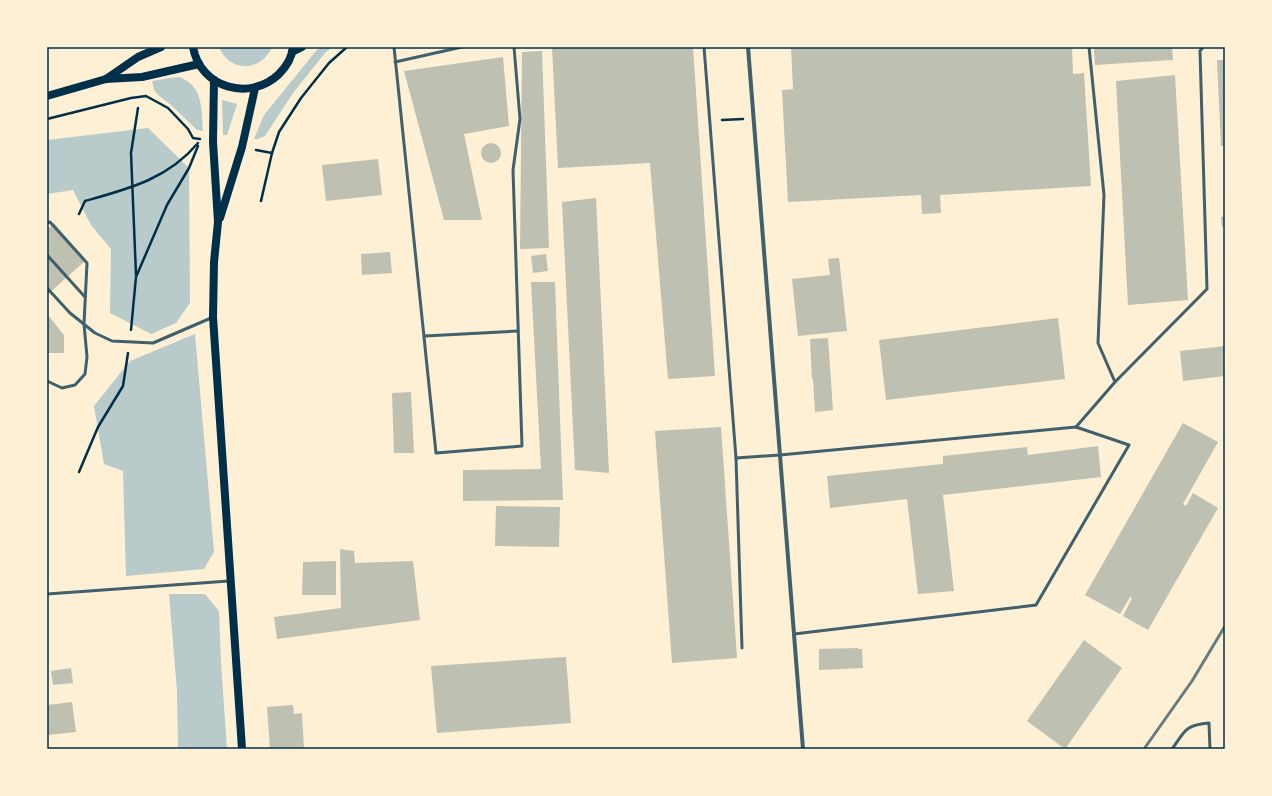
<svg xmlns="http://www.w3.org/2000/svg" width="1272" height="796" font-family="'Nunito Sans',sans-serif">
	<rect width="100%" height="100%" fill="#fdf0d5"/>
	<!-- green -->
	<g fill="#b9caca">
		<path d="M 219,47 L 272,47 C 261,72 230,73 219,47 Z"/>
		<polygon points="321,47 332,47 325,53 293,93 265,136 258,139 254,139 264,115 316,51"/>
		<path d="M 179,77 C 204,86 201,109 203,131 L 197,130 L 171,105 L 158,95 L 154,90 L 152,81 L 169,78 Z"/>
		<polygon points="222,100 237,104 227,135 223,135"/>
		<polygon points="148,128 189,168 190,303 176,323 151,334 110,313 111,249 91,225 73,190 47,194 47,140"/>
		<polygon points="195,334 214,552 204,569 126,576 123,471 104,464 94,406 130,361"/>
		<polygon points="169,594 205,594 219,611 221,663 227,749 178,749 177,691"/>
	</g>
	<!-- building -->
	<g fill="#bec0b2">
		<polygon points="552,47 693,47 715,376 668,379 650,163 558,168"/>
		<polygon points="791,47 1072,47 1073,74 1084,73 1091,186 940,195 941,213 922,214 921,195 788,202 782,90 793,89"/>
		<polygon points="1094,47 1172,47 1173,60 1095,65"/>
		<polygon points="542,51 549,248 520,249 522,52"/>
		<polygon points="503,57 509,126 464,134 482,220 444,220 404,71"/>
		<polygon points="1217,60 1225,60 1225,146 1221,146"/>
		<polygon points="1175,75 1188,300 1128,305 1116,81"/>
		<circle cx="491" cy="153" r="10"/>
		<polygon points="378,159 382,195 326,201 322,165"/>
		<polygon points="596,198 609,473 575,470 562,202"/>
		<polygon points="1225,216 1225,227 1222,227 1221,217"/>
		<polygon points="54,223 86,260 47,295 47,230"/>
		<polygon points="390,252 392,273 362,275 361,254"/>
		<polygon points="546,254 548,271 533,273 531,256"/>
		<polygon points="839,258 847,331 798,336 792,279 830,275 828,259"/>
		<polygon points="531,282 555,282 563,500 463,501 463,470 541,469"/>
		<polygon points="47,314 64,335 64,353 47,353"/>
		<polygon points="1058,318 1065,379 886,400 879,340"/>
		<polygon points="828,338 833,410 815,412 813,379 812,379 810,339"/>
		<polygon points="1225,346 1225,376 1183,381 1180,351"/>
		<polygon points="411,392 414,453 394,453 392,393"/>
		<polygon points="1183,423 1218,442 1183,504 1186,506 1193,493 1218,508 1148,630 1123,616 1132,598 1130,597 1120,614 1085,595"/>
		<polygon points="721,427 737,658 672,663 655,431"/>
		<polygon points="1098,446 1101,477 943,495 954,591 918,594 907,499 830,508 827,476 943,464 943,456 1027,447 1028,455"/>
		<polygon points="496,506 560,507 559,547 495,546"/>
		<polygon points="340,549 354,551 355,563 413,561 420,620 277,639 274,617 341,608"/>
		<polygon points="336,561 336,595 302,595 303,562"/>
		<polygon points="1084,640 1122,668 1065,749 1027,721"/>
		<polygon points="858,648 858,649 862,649 863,668 819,670 819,649"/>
		<polygon points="566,657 571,723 437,733 431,666"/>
		<polygon points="71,668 73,683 53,685 51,671"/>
		<polygon points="72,702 76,732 47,735 47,705"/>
		<polygon points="293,705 294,714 302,713 304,749 270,749 267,707"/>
	</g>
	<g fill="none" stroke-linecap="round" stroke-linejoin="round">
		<!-- path -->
		<g stroke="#003049" stroke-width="2.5">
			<polyline points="47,119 131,98 146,96 168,108 188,129 193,138 200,139"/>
			<polyline points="722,120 743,119"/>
			<polyline points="256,150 272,153"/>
			<polyline points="261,201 272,153 279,132 301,98 329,63 347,47"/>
			<path d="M 79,214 L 85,201 C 128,189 168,179 198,143"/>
			<polyline points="136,275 131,153 138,108"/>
			<polyline points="131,330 136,277 167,205 189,168 198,146"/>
			<polyline points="79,472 98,427 123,386 128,353"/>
		</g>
		<!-- service -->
		<g stroke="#3f606c" stroke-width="3">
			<polyline points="394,47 436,453 522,446 513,170 520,119 514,47"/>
			<polyline points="704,47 736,458 742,648"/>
			<polyline points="1089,47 1104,195 1098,343 1115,382"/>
			<polyline points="395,62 462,47"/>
			<polyline points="47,223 50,222 87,263 84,324 87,357 85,374 75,385 62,388 47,381"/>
			<polyline points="47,255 85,297"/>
			<polyline points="47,288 70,313 95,333 112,341 153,343 211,318"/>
			<polyline points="425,336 518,331"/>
			<polyline points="1076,427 1115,382 1207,289 1200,51 1203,47"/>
			<polyline points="736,458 780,455 1076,427 1129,445 1036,605 794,634"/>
			<polyline points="47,594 229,581"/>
			<path d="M 1172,749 C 1185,731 1185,725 1209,723 L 1210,749"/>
		</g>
		<!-- minor -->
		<polyline stroke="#3f606c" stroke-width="4" points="748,47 803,749"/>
		<!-- secondary -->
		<g stroke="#003049" stroke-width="8">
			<path d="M 193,47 C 200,88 250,102 279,74 C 286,67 292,57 293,47"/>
			<polyline points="292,52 302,47"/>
			<polyline points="106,79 138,57 161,47"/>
			<polyline points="214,80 213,142 218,222 214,262 213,317 242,749"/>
			<polyline points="47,96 106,79 142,77 199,64"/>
			<polyline points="220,218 242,147 255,88"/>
		</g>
		<!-- rail -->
		<polyline stroke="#657d81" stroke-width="3" points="1144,749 1192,681 1225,626"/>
	</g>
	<!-- border -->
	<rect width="1272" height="796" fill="none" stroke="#fdf0d5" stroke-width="96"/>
	<rect x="48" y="48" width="1176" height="700" fill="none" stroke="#003049" stroke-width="1.5"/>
</svg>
